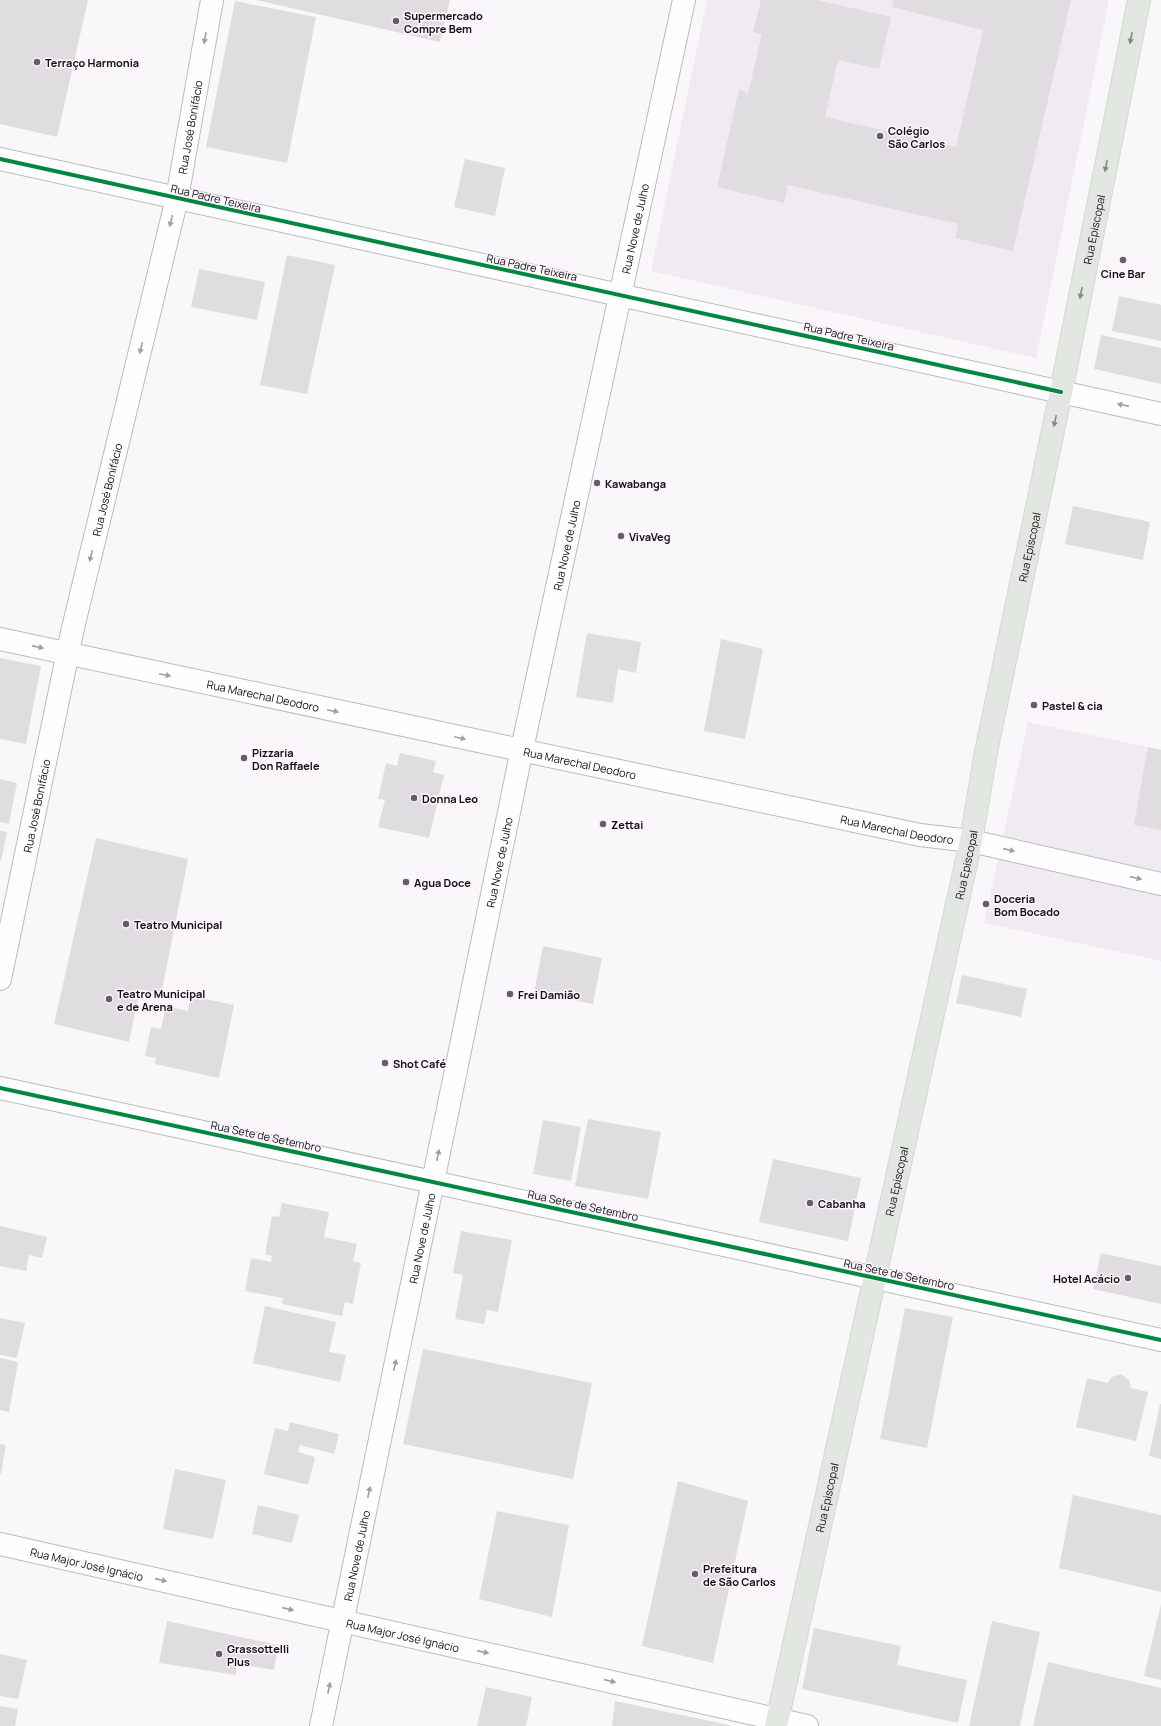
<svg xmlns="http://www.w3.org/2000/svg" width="1161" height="1726" font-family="Manrope,sans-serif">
	<rect width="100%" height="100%" fill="#faf7fb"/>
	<!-- built -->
	<g fill="#f0eaf3">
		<polygon points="707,0 1109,0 1036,358 651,271"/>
		<polygon points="1028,722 1161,750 1161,961 984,923"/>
	</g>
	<!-- building -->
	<g fill="#dfdde0">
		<polygon points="0,0 88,0 57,137 0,124"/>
		<polygon points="256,0 450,0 440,42"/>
		<polygon points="761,0 817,0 891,17 879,69 838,60 825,117 956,147 983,30 892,7 894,0 1071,0 1013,251 955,238 958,224 788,185 784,203 717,187 739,89 748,94 762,34 753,32"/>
		<polygon points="235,1 316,17 287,163 206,147"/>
		<polygon points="465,159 505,168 495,216 454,207"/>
		<polygon points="287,255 335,265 307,394 260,385"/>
		<polygon points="199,269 265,282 257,320 191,307"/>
		<polygon points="1119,296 1161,305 1161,341 1112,331"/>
		<polygon points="1101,335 1161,348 1161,384 1094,369"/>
		<polygon points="1073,506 1150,522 1143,560 1065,544"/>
		<polygon points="587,633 641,642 636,673 618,669 613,703 576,697"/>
		<polygon points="721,639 763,649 745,739 704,731"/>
		<polygon points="0,658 41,666 26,744 0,739"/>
		<polygon points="1148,747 1161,750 1161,830 1134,825"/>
		<polygon points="400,753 436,761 433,772 444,775 429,838 378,827 385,800 378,799 386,763 397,766"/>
		<polygon points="0,779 17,783 9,824 0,822"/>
		<polygon points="0,831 7,832 1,861 0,861"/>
		<polygon points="96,838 188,859 161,995 140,989 129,1042 54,1024"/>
		<polygon points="543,946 602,958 593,1004 534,993"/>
		<polygon points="962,975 1027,989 1021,1017 956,1003"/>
		<polygon points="191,996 234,1005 219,1078 155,1064 156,1058 145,1056 151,1027 161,1029 166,1006 188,1011"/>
		<polygon points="588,1119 661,1132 648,1199 575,1186"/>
		<polygon points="543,1120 581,1127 571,1181 533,1174"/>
		<polygon points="773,1159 861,1178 848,1241 759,1222"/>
		<polygon points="282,1203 329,1212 324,1237 357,1244 353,1261 361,1263 353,1304 345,1302 342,1316 282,1304 283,1298 245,1291 251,1258 271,1262 272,1256 265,1254 272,1216 279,1217"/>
		<polygon points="0,1226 47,1237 42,1258 29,1255 26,1271 0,1266"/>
		<polygon points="461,1231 512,1240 498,1312 487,1310 484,1324 455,1319 463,1275 453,1273"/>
		<polygon points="1101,1253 1161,1266 1161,1304 1093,1289"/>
		<polygon points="265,1306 336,1322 329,1352 346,1355 340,1382 253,1363"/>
		<polygon points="905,1308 953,1317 927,1448 880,1439"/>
		<polygon points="0,1318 25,1323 17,1358 0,1355"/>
		<polygon points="423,1349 592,1383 573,1479 403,1444"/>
		<polygon points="0,1358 18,1362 9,1412 0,1410"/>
		<polygon points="1121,1374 1129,1380 1131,1388 1148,1392 1136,1441 1076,1427 1087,1378 1108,1383 1112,1377"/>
		<polygon points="1160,1404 1161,1404 1161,1459 1149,1456"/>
		<polygon points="290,1422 339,1434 334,1454 300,1445 298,1452 315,1457 308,1485 264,1474 275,1428 288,1431"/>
		<polygon points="0,1444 6,1445 1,1474 0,1474"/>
		<polygon points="175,1469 226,1480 213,1539 163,1529"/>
		<polygon points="678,1481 748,1501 713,1663 642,1646"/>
		<polygon points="1073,1495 1161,1515 1161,1592 1059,1568"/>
		<polygon points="258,1505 299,1515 292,1543 252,1534"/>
		<polygon points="497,1511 569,1525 552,1617 479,1599"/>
		<polygon points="1161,1604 1161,1680 1144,1676"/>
		<polygon points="167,1621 278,1645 274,1670 237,1664 236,1675 159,1663"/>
		<polygon points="992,1621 1040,1632 1020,1726 969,1726"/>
		<polygon points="814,1628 901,1646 897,1665 967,1680 958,1723 802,1689"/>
		<polygon points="0,1654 27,1660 18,1699 0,1696"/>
		<polygon points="1048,1662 1161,1688 1161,1726 1033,1726"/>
		<polygon points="486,1687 532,1697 526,1726 477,1726"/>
		<polygon points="615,1701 729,1725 729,1726 612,1726"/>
		<polygon points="0,1706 18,1709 15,1726 0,1726"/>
	</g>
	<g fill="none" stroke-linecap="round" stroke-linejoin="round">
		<defs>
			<g id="minor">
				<polyline points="0,159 1061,392"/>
				<path id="s1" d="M 0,639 L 920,835 L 971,841"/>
			</g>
			<g id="tertiary">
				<polyline points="0,1088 1161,1340"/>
				<path id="s2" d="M 0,1544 L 807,1726"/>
			</g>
			<g id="secondary">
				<polyline points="1061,392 1161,414"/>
				<polyline points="971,841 1161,884"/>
				<path id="s3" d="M 0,979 L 73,628 L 177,198 L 212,0"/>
				<path id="s4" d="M 321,1726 L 522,749 L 684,0"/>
			</g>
			<g id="primary">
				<path id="s5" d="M 776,1726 L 971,841 L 986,752 L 1061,392 L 1139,0"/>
			</g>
		</defs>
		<!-- minor casing -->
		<use href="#minor" stroke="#bcbabd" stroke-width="24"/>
		<!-- tertiary casing -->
		<use href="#tertiary" stroke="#bcbabd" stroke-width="24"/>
		<!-- secondary casing -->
		<use href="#secondary" stroke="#bcbabd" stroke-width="24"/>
		<!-- primary casing -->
		<use href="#primary" stroke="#d7d5d7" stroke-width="24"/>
		<!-- minor -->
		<use href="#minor" stroke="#fefefe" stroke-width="22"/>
		<!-- tertiary -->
		<use href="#tertiary" stroke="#fefefe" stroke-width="22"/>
		<!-- secondary -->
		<use href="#secondary" stroke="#fefefe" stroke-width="22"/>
		<!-- primary -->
		<use href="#primary" stroke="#e3e7e2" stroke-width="22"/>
		<defs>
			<g id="cycleway">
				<polyline points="0,159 1061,392"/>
				<polyline points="0,1088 1161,1340"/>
			</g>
		</defs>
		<!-- cycleway casing -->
		<use href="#cycleway" stroke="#fbf5fd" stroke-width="6"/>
		<!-- cycleway -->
		<use href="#cycleway" stroke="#00873e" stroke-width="4"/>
	</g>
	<!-- one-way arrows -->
	<defs><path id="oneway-solid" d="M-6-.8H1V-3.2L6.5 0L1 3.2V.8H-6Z"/></defs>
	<g fill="#9f9ea0">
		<use href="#oneway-solid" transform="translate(205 38) rotate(100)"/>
		<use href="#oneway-solid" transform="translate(171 221) rotate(104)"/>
		<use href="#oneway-solid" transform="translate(141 348) rotate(104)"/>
		<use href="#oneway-solid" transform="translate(1123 405) rotate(-167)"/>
		<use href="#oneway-solid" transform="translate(91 556) rotate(104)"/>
		<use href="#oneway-solid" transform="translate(38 647) rotate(13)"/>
		<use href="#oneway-solid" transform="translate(165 675) rotate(12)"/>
		<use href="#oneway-solid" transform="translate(333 711) rotate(12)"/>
		<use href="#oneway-solid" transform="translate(460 738) rotate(12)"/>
		<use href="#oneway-solid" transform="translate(1009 850) rotate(13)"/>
		<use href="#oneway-solid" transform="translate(1136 878) rotate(13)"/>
		<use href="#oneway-solid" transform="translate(438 1155) rotate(-78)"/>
		<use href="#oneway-solid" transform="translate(395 1365) rotate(-78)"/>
		<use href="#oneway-solid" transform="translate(369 1492) rotate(-78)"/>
		<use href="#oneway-solid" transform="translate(161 1580) rotate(13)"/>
		<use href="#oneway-solid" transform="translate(288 1609) rotate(13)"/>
		<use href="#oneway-solid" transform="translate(483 1652) rotate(13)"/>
		<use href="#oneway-solid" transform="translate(610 1681) rotate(13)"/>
		<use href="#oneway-solid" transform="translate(329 1688) rotate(-78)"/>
	</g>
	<g fill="#848684">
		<use href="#oneway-solid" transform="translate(1131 38) rotate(101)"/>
		<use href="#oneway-solid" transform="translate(1106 166) rotate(101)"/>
		<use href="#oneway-solid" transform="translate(1081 293) rotate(101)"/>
		<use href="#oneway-solid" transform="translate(1055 421) rotate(102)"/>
	</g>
	<!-- markers -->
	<g fill="#636064" stroke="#fbf5fd" stroke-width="1.5">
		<circle cx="396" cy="21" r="4"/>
		<circle cx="37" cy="62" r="4"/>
		<circle cx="880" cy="136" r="4"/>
		<circle cx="1123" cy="260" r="4"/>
		<circle cx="597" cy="483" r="4"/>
		<circle cx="621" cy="536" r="4"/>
		<circle cx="1034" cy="705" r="4"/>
		<circle cx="244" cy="758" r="4"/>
		<circle cx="414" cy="798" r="4"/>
		<circle cx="603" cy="824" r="4"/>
		<circle cx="406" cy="882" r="4"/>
		<circle cx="986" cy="904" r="4"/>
		<circle cx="126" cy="924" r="4"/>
		<circle cx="510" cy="994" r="4"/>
		<circle cx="109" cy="999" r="4"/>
		<circle cx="385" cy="1063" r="4"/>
		<circle cx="810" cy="1203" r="4"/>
		<circle cx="1128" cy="1278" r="4"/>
		<circle cx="695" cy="1574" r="4"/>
		<circle cx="219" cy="1654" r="4"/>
	</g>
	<g text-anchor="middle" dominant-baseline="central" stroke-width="3" stroke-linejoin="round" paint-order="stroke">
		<!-- poi labels -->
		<g font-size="11" font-weight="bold" fill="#110f12" stroke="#fbf5fd" text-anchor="start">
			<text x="404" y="15">Supermercado<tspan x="404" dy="13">Compre Bem</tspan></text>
			<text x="45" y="62">Terraço Harmonia</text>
			<text x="888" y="130">Colégio<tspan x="888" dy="13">São Carlos</tspan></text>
			<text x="1123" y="273" text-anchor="middle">Cine Bar</text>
			<text x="605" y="483">Kawabanga</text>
			<text x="629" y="536">VivaVeg</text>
			<text x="1042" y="705">Pastel &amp; cia</text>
			<text x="252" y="752">Pizzaria<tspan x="252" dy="13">Don Raffaele</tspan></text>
			<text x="422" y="798">Donna Leo</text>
			<text x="611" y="824">Zettai</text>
			<text x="414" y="882">Agua Doce</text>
			<text x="994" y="898">Doceria<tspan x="994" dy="13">Bom Bocado</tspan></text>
			<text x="134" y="924">Teatro Municipal</text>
			<text x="117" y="993">Teatro Municipal<tspan x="117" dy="13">e de Arena</tspan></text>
			<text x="518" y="994">Frei Damião</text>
			<text x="393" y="1063">Shot Café</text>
			<text x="818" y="1203">Cabanha</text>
			<text x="1120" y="1278" text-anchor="end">Hotel Acácio</text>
			<text x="703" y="1568">Prefeitura<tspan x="703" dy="13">de São Carlos</tspan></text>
			<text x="227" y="1648">Grassottelli<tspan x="227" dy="13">Plus</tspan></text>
		</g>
		<!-- street labels -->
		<g font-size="11" fill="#110f12" stroke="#fbf5fd">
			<text stroke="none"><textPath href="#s3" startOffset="873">Rua José Bonifácio</textPath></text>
			<text transform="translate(216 198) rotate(13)">Rua Padre Teixeira</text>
			<text stroke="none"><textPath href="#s4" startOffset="1530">Rua Nove de Julho</textPath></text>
			<text stroke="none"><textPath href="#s5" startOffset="1530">Rua Episcopal</textPath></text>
			<text transform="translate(532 267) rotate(12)">Rua Padre Teixeira</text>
			<text transform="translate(849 336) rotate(13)">Rua Padre Teixeira</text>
			<text stroke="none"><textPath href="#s3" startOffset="501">Rua José Bonifácio</textPath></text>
			<text stroke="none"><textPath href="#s4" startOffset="1206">Rua Nove de Julho</textPath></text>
			<text stroke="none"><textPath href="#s5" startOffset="1206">Rua Episcopal</textPath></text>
			<text stroke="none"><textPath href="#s1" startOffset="269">Rua Marechal Deodoro</textPath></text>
			<text stroke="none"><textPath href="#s1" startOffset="593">Rua Marechal Deodoro</textPath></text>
			<text stroke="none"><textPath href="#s3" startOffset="177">Rua José Bonifácio</textPath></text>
			<text stroke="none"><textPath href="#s1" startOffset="917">Rua Marechal Deodoro</textPath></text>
			<text stroke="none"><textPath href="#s4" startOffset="882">Rua Nove de Julho</textPath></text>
			<text stroke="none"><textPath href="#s5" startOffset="882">Rua Episcopal</textPath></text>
			<text transform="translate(266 1136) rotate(12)">Rua Sete de Setembro</text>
			<text stroke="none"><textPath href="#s5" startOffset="558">Rua Episcopal</textPath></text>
			<text transform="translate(583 1205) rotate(12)">Rua Sete de Setembro</text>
			<text stroke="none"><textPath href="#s4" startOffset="498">Rua Nove de Julho</textPath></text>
			<text transform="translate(899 1274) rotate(12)">Rua Sete de Setembro</text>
			<text stroke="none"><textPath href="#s5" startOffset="234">Rua Episcopal</textPath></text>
			<text stroke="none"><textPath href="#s4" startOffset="174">Rua Nove de Julho</textPath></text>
			<text stroke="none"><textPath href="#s2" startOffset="89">Rua Major José Ignácio</textPath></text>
			<text stroke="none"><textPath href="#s2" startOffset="413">Rua Major José Ignácio</textPath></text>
		</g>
	</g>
</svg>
